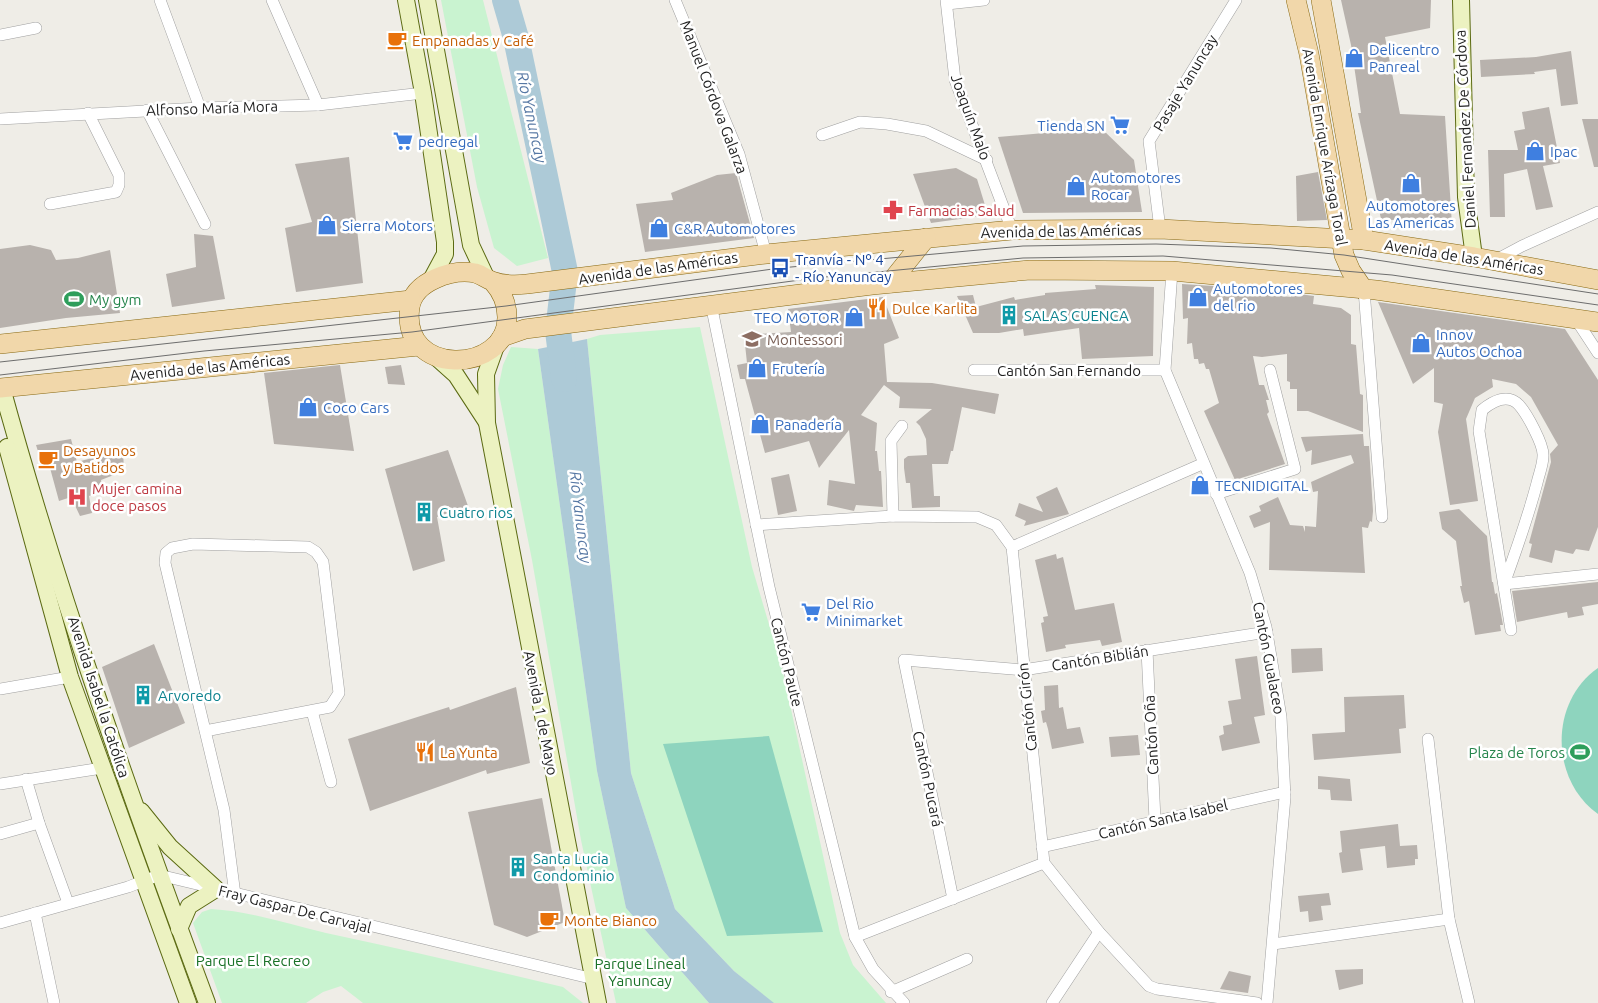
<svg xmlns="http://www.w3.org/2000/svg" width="1598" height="1003" font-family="Ubuntu,sans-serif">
	<rect width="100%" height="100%" fill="#efede7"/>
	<!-- park -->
	<g fill="#c9f3d0">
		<polygon points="441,0 483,0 548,258 517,266 494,248 477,187"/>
		<polygon points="700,327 752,567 782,668 840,933 853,965 886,1003 773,1003 734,971 675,909 631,773 587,339 600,335"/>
		<polygon points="511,347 538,349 597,771 626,908 709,1003 616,1003 581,840 532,560 498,389 503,365"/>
		<path d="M 211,909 C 250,911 288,924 326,933 C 406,950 484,968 563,987 L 583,1003 L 363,1003 L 341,986 L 323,992 L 306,1003 L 222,1003 L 193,923 L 202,912 Z"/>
	</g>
	<!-- pitch -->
	<g fill="#8ed4be">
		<path d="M 1598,668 L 1598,814 C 1550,780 1549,702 1598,668 Z"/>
		<polygon points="769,736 823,932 727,936 663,744"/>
	</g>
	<!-- water -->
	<polygon fill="#adcad7" points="587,339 631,773 675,909 734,971 774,1003 709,1003 626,908 597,771 538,349"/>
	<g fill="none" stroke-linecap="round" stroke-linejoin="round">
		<!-- river -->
		<polyline stroke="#adcad7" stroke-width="26" points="505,0 516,38 565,272 558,331 564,379"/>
	</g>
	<!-- building -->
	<g fill="#b8b2ad">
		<polygon points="1341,0 1431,0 1430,28 1385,37 1400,114 1445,116 1452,225 1381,219 1358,113 1361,113 1351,45"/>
		<polygon points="1571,51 1578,104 1561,106 1556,69 1534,72 1535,74 1481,77 1480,60 1536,57"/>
		<polygon points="1549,107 1560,163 1543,166 1553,207 1536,210 1527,169 1504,174 1505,217 1490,217 1488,150 1518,150 1514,131 1525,129 1522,112"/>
		<polygon points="1582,119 1598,119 1598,167 1594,167"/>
		<polygon points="1101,128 1134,160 1142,212 1023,213 998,137"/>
		<polygon points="349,157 363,283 296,292 285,228 312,222 295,164"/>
		<polygon points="956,168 977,179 988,215 931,223 913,174"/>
		<polygon points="1318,172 1327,220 1297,221 1296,176"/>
		<polygon points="736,173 754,238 645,252 636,204 673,200 671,193 717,175"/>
		<polygon points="194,234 213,236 225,299 172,307 166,274 196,267"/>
		<polygon points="30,245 51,250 56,260 78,258 110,250 120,313 66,318 0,328 0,249"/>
		<polygon points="1182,284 1214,286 1214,292 1244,295 1255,295 1255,293 1291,297 1291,293 1314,296 1313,304 1341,308 1351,315 1351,344 1356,345 1360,394 1363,395 1363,432 1308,411 1297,411 1297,389 1290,389 1290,382 1287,381 1287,354 1262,357 1253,356 1259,385 1264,385 1269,400 1266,400 1269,412 1267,414 1285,464 1235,480 1204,411 1219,403 1209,369 1206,369 1204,363 1199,364 1198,359 1194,359 1192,343 1187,344 1188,318 1183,319"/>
		<polygon points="1095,285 1154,287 1153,356 1082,359 1079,328 1024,336 1023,329 999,333 973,333 957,296 973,295 976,307 1014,297 1015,300 1045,295 1045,293 1096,289"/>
		<polygon points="883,297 899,338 884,344 887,382 932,383 999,394 995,414 962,407 953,451 951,451 948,464 932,464 934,496 940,496 940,507 912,508 910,483 906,483 904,468 904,459 908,456 927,455 926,439 920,426 916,422 932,409 899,408 900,397 884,385 861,415 877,423 875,451 877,451 879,471 881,471 883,507 856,505 854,511 827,505 829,480 855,484 849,430 819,468 809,441 765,453 745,379 740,379 737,365 747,363 744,335 791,332 788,309"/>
		<polygon points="1378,302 1565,329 1598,380 1598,527 1589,551 1576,549 1573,554 1555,550 1552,563 1529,557 1532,544 1529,543 1551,462 1550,454 1558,445 1531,397 1516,384 1492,379 1493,387 1475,398 1466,419 1478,501 1450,505 1438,432 1443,404 1434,402 1434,368 1413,384"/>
		<polygon points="340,365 354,451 274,444 264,373"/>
		<polygon points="401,365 405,385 388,384 385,367"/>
		<polygon points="1363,434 1364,446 1369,446 1373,511 1372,522 1370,521 1368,528 1362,527 1365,573 1269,570 1270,522 1254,528 1249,516 1261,511 1259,506 1278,497 1290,525 1303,526 1305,532 1305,526 1316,527 1318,491 1313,492 1311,482 1354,463 1351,455 1311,465 1312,450 1306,452 1301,437"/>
		<polygon points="71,439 77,462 123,450 124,471 101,480 103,490 89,496 92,513 80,516 71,497 59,501 50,468 44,470 36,445"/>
		<polygon points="448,450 468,506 437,517 445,561 413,571 385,469"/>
		<polygon points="789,474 797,511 778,515 771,478"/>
		<polygon points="1057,487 1069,514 1024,526 1026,521 1015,516 1019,503 1043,512 1036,497"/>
		<polygon points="1459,509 1487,536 1492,582 1493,582 1495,594 1497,593 1503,625 1500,625 1501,631 1475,635 1469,601 1464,603 1460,586 1462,586 1456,541 1442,529 1439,512"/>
		<polygon points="1056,554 1057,559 1063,557 1075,610 1114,603 1122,642 1102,646 1100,640 1065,645 1066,648 1046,652 1041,623 1044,622 1043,617 1048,616 1035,560"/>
		<polygon points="1598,582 1598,604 1582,607 1584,615 1568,618 1567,612 1517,622 1512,591"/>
		<polygon points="154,644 185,723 129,748 102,667"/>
		<polygon points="1322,648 1323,671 1292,673 1291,649"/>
		<polygon points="1257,656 1265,715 1254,717 1260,743 1222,751 1219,736 1224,734 1223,726 1232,724 1228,701 1241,699 1235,659"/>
		<polygon points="1058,685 1059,708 1063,707 1067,729 1080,727 1084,743 1052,749 1048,729 1046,722 1043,723 1041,711 1045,710 1044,686"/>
		<polygon points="516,687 530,763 487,774 486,770 370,811 348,739 449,707 450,710"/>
		<polygon points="1404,695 1406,728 1399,729 1401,753 1314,760 1312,734 1345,732 1344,697"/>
		<polygon points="1138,735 1140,755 1111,757 1109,737"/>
		<polygon points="1318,776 1350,779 1352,801 1331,800 1330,790 1318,789"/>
		<polygon points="542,798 565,922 527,937 494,925 468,812"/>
		<polygon points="1398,824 1400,846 1417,845 1418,859 1415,859 1415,865 1387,868 1385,846 1360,849 1363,870 1342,873 1339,853 1342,852 1340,831"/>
		<polygon points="1329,893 1331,905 1321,906 1323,920 1309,922 1308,911 1300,912 1298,896"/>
		<polygon points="1363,969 1363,984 1339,990 1335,970"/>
		<polygon points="1229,971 1251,976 1248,993 1220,989"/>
	</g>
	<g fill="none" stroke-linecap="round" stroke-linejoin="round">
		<defs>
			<g id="street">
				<polyline points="160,0 200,108"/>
				<polyline points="272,0 318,105"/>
				<polyline points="675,0 739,154 766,254"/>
				<polyline points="946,0 955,80 1012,230"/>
				<polyline points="947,4 984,0"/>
				<polyline points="0,35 36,28"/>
				<polyline points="147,110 205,224"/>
				<polyline points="0,119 200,108 318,105 423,93"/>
				<polyline points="822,135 860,122 887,124 926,131 987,160"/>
				<polyline points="50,204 116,192 119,185 119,175 88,113"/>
				<polyline points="1160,229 1149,141 1236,0"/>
				<polyline points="1494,261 1522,246 1598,212"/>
				<polyline points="1172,271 1165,370 1250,573 1266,627 1281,717 1285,797 1267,1003"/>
				<polyline points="1364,290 1382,517"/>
				<polyline points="711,304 769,587 855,937 873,969 904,1003"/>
				<polyline points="1575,318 1598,353"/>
				<polyline points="974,370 1165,370"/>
				<polyline points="1216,494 1295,469 1270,370"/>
				<polyline points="893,516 891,441 902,426"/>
				<polyline points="756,525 893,516 977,517 996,525 1012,547 1044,863 1099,932 1149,986 1157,989 1257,1003"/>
				<polyline points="1012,547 1202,464"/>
				<path d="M 1504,584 C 1516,551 1528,517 1537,483 C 1539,474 1543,465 1543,456 C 1544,445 1527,414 1519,405 C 1508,393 1493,401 1482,410 L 1479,431 L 1511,630"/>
				<polyline points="1504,584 1598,574"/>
				<polyline points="1147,650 1155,820"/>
				<polyline points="0,689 70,677"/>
				<polyline points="312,711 331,782"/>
				<polyline points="205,731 330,707 339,693 323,562 316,552 308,547 193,544 172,548 166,553 165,563 224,810 235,895"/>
				<polyline points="1428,739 1449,919 1469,1003"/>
				<polyline points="26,779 39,823 68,903"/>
				<polyline points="0,784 102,768"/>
				<polyline points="0,834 39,823"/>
				<polyline points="1042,847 1285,792"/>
				<polyline points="953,899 904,660 1023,670 1267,632"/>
				<polyline points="35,913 54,1003"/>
				<polyline points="0,923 128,887 159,875 594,979"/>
				<polyline points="855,937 1044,863"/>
				<polyline points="1273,944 1449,919"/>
				<polyline points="891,992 967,959"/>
				<polyline points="1052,1003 1099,932"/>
			</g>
			<g id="secondary">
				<polyline points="406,0 423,93 445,242 445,254 430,282"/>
				<polyline points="427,0 471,245 486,277"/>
				<polyline points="1461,0 1466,197 1474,257"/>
				<polyline points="497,343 486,374 487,423 598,1003"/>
				<polyline points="437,358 456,375 486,421"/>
				<path d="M 2,388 C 59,596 132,801 207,1003"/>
				<polyline points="7,447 70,677 188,1003"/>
				<polyline points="141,811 170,847 216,889 189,906 179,929"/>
			</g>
			<g id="primary">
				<polyline points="1296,0 1309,54 1344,255 1351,271 1364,290"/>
				<polyline points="1321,0 1364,240"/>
				<path d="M 493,282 C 502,292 507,303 507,317 C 508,374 399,378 410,307 C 414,281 452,269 475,273 C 482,275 486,279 492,281 C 502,285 517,285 527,284 L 766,254 L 1012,230 L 1160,229 L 1364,240 L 1474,257 L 1598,280"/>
				<polyline points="890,283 926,238"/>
				<polyline points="502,337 525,329 872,285 1030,270 1172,271 1376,290 1598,322"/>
				<polyline points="0,344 411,300"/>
				<polyline points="0,388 419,346"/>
			</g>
		</defs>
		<!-- street casing -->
		<use href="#street" stroke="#a0a0a0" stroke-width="12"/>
		<!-- secondary casing -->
		<use href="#secondary" stroke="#5b6a12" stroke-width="18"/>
		<!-- primary casing -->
		<use href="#primary" stroke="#886912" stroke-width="20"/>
		<!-- street -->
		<use href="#street" stroke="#fff" stroke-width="11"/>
		<!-- secondary -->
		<use href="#secondary" stroke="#ecf2c1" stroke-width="16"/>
		<!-- primary -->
		<use href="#primary" stroke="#f1d7aa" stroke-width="19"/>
		<!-- tram -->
		<g stroke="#6d6d6d" stroke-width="1">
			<polyline points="0,362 506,306 780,268 1023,246 1156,244 1271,248 1344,255 1598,294"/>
			<polyline points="0,375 204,351 412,332 815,278 1023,258 1163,256 1392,275 1598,305"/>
		</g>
	</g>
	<!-- icons -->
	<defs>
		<symbol id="cafe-bare" viewBox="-9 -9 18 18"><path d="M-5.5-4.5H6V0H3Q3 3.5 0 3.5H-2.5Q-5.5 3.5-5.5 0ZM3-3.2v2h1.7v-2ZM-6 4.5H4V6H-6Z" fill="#e8710a" stroke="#fff" stroke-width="2.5" paint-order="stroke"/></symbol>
		<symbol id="shop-bare" viewBox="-9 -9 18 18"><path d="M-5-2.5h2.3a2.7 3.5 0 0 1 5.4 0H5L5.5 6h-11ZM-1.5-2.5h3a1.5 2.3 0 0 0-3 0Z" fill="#3f7fe0" stroke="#fff" stroke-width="2.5" paint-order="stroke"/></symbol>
		<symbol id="supermarket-bare" viewBox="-9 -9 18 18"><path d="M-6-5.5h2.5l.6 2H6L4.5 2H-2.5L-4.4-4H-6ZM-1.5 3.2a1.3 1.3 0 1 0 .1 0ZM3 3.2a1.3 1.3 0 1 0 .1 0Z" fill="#3f7fe0" stroke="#fff" stroke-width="2.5" paint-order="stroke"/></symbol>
		<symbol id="pharmacy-bare" viewBox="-9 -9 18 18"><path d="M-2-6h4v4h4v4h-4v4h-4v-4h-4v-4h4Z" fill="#e0444e" stroke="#fff" stroke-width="2.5" paint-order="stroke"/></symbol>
		<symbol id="bus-bare" viewBox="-9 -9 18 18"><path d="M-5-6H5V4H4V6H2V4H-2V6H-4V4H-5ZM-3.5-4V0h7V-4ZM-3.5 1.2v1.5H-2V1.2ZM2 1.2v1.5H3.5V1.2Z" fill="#1a4fb4" stroke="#fff" stroke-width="2.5" paint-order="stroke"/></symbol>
		<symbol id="stadium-bare" viewBox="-9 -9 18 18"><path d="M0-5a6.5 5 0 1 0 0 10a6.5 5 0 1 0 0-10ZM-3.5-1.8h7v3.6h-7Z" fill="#2e9e5b" stroke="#fff" stroke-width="2.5" paint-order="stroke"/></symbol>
		<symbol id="restaurant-bare" viewBox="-9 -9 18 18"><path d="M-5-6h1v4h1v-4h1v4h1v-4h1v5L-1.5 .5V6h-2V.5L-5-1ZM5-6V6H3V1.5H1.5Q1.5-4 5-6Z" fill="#e8710a" stroke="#fff" stroke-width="2.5" paint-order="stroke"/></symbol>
		<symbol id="building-bare" viewBox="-9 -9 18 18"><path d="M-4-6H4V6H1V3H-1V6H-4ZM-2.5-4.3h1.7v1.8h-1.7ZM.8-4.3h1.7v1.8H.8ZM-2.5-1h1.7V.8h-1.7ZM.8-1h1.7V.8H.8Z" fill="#0f9aa8" stroke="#fff" stroke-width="2.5" paint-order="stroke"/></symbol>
		<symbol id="school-bare" viewBox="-9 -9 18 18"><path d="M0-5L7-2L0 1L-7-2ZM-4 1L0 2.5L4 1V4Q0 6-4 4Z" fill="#8d6e63" stroke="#fff" stroke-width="2.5" paint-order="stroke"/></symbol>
		<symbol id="hospital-bare" viewBox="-9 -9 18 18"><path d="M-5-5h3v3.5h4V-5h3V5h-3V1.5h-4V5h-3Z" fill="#e0444e" stroke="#fff" stroke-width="2.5" paint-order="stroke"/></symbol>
	</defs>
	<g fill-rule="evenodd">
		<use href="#cafe-bare" x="383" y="26" width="28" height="28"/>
		<use href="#shop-bare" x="1340" y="44" width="28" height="28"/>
		<use href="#supermarket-bare" x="1106" y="111" width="28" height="28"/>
		<use href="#supermarket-bare" x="389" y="127" width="28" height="28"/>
		<use href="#shop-bare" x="1521" y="137" width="28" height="28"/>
		<use href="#shop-bare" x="1397" y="169" width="28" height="28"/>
		<use href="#shop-bare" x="1062" y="172" width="28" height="28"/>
		<use href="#pharmacy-bare" x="879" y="196" width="28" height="28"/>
		<use href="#shop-bare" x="313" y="211" width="28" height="28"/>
		<use href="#shop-bare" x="645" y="214" width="28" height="28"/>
		<use href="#bus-bare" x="766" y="254" width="28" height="28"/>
		<use href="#shop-bare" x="1184" y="283" width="28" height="28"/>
		<use href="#stadium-bare" x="60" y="285" width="28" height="28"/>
		<use href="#restaurant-bare" x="863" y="294" width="28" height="28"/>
		<use href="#building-bare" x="995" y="301" width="28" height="28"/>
		<use href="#shop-bare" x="840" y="303" width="28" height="28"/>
		<use href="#school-bare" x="738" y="325" width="28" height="28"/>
		<use href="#shop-bare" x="1407" y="329" width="28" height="28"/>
		<use href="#shop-bare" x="743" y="354" width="28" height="28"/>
		<use href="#shop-bare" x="294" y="393" width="28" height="28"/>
		<use href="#shop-bare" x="746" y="410" width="28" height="28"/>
		<use href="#cafe-bare" x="34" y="445" width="28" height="28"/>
		<use href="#shop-bare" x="1186" y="471" width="28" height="28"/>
		<use href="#hospital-bare" x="63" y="483" width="28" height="28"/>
		<use href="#building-bare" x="410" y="498" width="28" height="28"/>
		<use href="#supermarket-bare" x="797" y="598" width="28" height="28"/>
		<use href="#building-bare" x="129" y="681" width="28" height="28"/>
		<use href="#restaurant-bare" x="411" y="738" width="28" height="28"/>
		<use href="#stadium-bare" x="1566" y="738" width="28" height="28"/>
		<use href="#building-bare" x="504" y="853" width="28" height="28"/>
		<use href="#cafe-bare" x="535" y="906" width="28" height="28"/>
	</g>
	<g text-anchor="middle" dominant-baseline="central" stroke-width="5" stroke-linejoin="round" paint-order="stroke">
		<!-- food labels -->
		<g font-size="15" fill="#c56008" stroke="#fff" text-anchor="start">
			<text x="412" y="40">Empanadas y Café</text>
			<text x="892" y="308">Dulce Karlita</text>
			<text x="63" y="450">Desayunos<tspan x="63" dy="17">y Batidos</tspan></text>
			<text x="440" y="752">La Yunta</text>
			<text x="564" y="920">Monte Bianco</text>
		</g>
		<!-- shop labels -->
		<g font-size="15" fill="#366cbe" stroke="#fff" text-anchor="start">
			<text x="1369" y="49">Delicentro<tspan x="1369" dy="17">Panreal</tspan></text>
			<text x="1105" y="125" text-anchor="end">Tienda SN</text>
			<text x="418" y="141">pedregal</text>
			<text x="1550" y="151">Ipac</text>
			<text x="1091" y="177">Automotores<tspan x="1091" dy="17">Rocar</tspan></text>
			<text x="1411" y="205" text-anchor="middle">Automotores<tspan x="1411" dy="17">Las Americas</tspan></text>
			<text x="342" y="225">Sierra Motors</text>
			<text x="674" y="228">C&amp;R Automotores</text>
			<text x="1213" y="288">Automotores<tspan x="1213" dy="17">del rio</tspan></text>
			<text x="839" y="317" text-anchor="end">TEO MOTOR</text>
			<text x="1436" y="334">Innov<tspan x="1436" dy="17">Autos Ochoa</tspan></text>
			<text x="772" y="368">Frutería</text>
			<text x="323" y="407">Coco Cars</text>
			<text x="775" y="424">Panadería</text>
			<text x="1215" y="485">TECNIDIGITAL</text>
			<text x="826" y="603">Del Rio<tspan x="826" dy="17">Minimarket</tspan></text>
		</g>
		<!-- street labels -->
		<g font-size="15" fill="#1f1f1f" stroke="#fff">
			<text transform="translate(1185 83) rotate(-59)">Pasaje Yanuncay</text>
			<text transform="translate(714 97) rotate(69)">Manuel Córdova Galarza</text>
			<text transform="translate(212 108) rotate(-2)">Alfonso María Mora</text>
			<text transform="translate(971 117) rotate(70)">Joaquín Malo</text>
			<text transform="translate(1465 129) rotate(-93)">Daniel Fernandez De Córdova</text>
			<text transform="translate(1325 147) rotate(80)">Avenida Enrique Arízaga Toral</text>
			<text transform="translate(1061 231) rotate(-1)">Avenida de las Américas</text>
			<text transform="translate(1464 257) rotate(9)">Avenida de las Américas</text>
			<text transform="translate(658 268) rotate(-8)">Avenida de las Américas</text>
			<text transform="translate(210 367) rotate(-6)">Avenida de las Américas</text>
			<text x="1069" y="370">Cantón San Fernando</text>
			<text transform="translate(1100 658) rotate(-9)">Cantón Biblián</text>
			<text transform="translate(1269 658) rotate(79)">Cantón Gualaceo</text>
			<text transform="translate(787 662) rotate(76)">Cantón Paute</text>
			<text transform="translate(99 697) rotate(72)">Avenida Isabel la Católica</text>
			<text transform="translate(1027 707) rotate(-96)">Cantón Girón</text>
			<text transform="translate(541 713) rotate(79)">Avenida 1 de Mayo</text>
			<text transform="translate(1151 735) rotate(-93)">Cantón Oña</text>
			<text transform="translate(928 779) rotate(78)">Cantón Pucará</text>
			<text transform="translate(1163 819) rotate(-13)">Cantón Santa Isabel</text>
			<text transform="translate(295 909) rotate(14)">Fray Gaspar De Carvajal</text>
		</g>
		<!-- health labels -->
		<g font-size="15" fill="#be3a42" stroke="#fff" text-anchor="start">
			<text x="908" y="210">Farmacias Salud</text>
			<text x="92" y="488">Mujer camina<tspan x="92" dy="17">doce pasos</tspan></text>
		</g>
		<!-- transit labels -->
		<g font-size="15" fill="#164399" stroke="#fff" text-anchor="start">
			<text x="795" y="259">Tranvía - Nº 4<tspan x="795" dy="17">- Río Yanuncay</tspan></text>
		</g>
		<!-- leisure labels -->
		<g font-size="15" fill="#27864d" stroke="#fff" text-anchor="start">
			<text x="89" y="299">My gym</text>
			<text x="1565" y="752" text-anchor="end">Plaza de Toros</text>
		</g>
		<!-- culture labels -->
		<g font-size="15" fill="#0d838f" stroke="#fff" text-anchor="start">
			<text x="1024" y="315">SALAS CUENCA</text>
			<text x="439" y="512">Cuatro rios</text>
			<text x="158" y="695">Arvoredo</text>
			<text x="533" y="858">Santa Lucia<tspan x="533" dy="17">Condominio</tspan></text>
		</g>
		<!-- education labels -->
		<g font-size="15" fill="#785e54" stroke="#fff" text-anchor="start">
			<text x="767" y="339">Montessori</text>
		</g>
		<!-- park labels -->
		<g font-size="15" fill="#197127" stroke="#fff">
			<text x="253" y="960">Parque El Recreo</text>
			<text x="640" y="963">Parque Lineal<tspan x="640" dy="17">Yanuncay</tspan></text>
		</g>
		<!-- water labels -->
		<g font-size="16" font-style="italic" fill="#5778a4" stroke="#fff">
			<text transform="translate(532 117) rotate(78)">Río Yanuncay</text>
			<text transform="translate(581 517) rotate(83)">Río Yanuncay</text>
		</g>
	</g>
</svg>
